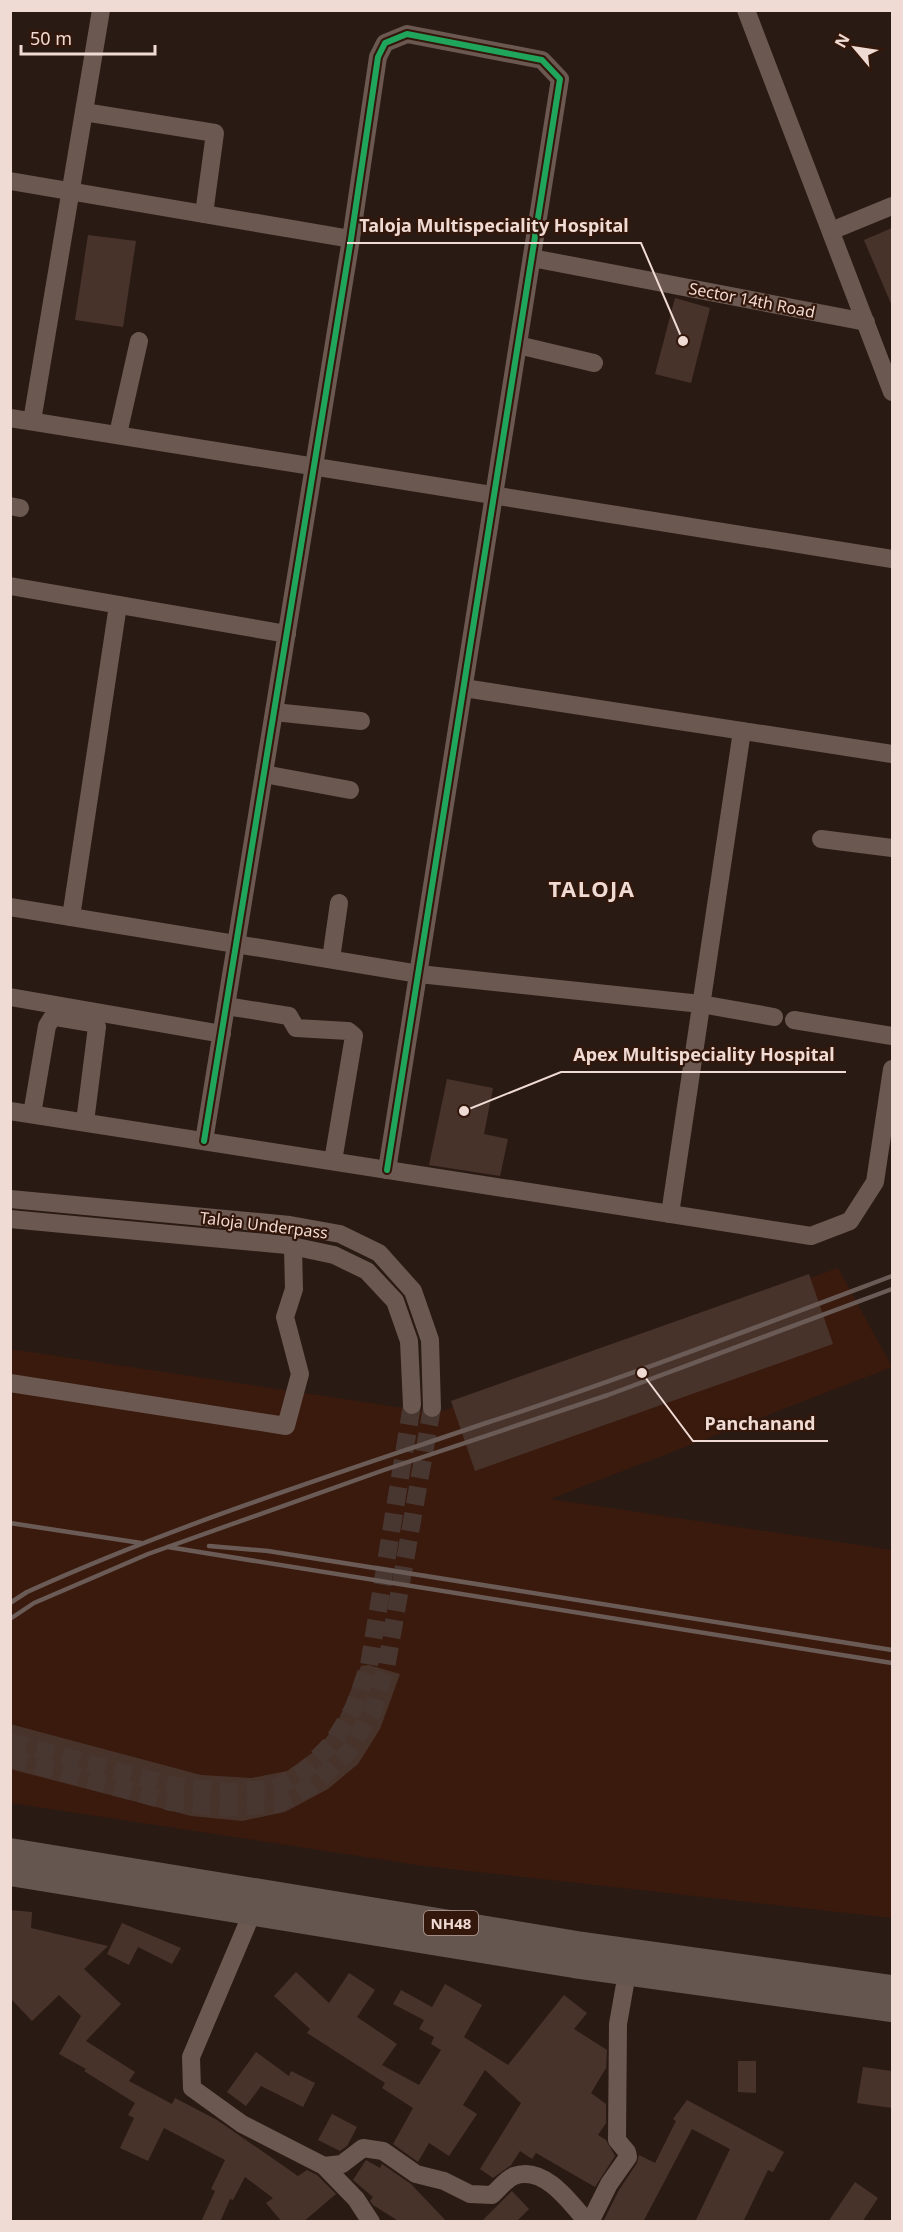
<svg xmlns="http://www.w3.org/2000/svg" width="903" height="2232" font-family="'Noto Sans',sans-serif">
	<rect width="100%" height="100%" fill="#2a1a14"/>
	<!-- built -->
	<polygon fill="#3a1a0d" points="838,1268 892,1367 550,1499 892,1550 892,1918 424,1866 11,1803 10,1349 437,1413"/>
	<!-- building -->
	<g fill="#48332b">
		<polygon points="892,228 892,306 864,240"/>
		<polygon points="88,235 136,241 123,327 75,320"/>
		<polygon points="675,298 710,308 691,383 655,374"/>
		<polygon points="447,1079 493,1088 484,1134 508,1139 500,1176 429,1165"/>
		<polygon points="809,1274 833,1344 475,1471 451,1401"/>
		<polygon points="369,1665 400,1674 380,1729 358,1764 328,1789 285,1812 242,1821 191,1816 10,1769 10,1724 201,1775 251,1778 287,1771 319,1748 338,1721 361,1666"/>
		<polygon points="10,1910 32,1912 31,1928 108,1946 84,1969 121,2004 86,2041 135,2072 129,2081 172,2104 175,2098 217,2120 298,2176 307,2170 317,2175 336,2194 303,2222 282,2222 266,2203 273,2198 245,2177 233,2200 230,2199 220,2222 201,2222 215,2191 211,2189 225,2160 164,2128 148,2161 120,2148 134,2118 128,2115 135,2103 84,2071 86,2069 59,2054 81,2016 59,1995 32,2021 10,1998"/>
		<polygon points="122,1923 181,1948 172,1964 138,1947 129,1965 107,1954"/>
		<polygon points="296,1972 329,2003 349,1973 375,1990 357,2017 397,2044 382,2065 419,2085 441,2050 431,2044 434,2037 419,2029 424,2020 393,2004 401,1990 432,2007 445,1984 482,2005 464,2037 508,2065 564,1995 587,2013 574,2029 607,2050 606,2068 591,2093 606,2104 606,2123 598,2135 606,2140 615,2156 595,2187 536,2153 532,2159 520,2151 511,2165 493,2178 480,2169 521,2103 485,2070 463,2105 477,2114 449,2156 429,2143 418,2162 393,2144 413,2108 382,2088 385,2083 307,2033 310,2029 274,1996"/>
		<polygon points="256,2052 289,2076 291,2071 315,2083 303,2107 261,2086 246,2106 227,2092"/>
		<polygon points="738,2061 756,2061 756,2093 738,2092"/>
		<polygon points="863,2067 892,2071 892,2108 857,2103"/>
		<polygon points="687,2100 784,2152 773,2172 768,2170 743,2222 695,2222 730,2149 692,2129 643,2222 603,2222 619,2190 637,2163 639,2155 655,2163 676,2121 673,2119"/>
		<polygon points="332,2114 357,2127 347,2146 340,2151 318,2140"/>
		<polygon points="366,2160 380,2168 382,2164 411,2184 447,2222 400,2222 373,2205 370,2201 373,2197 353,2180"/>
		<polygon points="855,2182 878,2198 862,2222 828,2222"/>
		<polygon points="512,2191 529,2209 516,2222 481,2222"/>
	</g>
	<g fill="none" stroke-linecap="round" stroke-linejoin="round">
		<!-- minor-tunnel -->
		<g stroke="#483731" stroke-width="18" stroke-dasharray="18 9" stroke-linecap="butt">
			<polyline points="10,1742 175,1786 230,1792 275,1788 305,1771 333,1742 354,1708 369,1665 412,1405"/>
			<polyline points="10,1758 171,1802 226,1808 277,1804 313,1785 348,1752 373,1711 386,1668 432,1408"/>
		</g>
		<!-- minor -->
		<g stroke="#6a5851" stroke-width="18">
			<polyline points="746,10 892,392"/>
			<polyline points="84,112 215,133 204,214"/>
			<polyline points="10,181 351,239"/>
			<polyline points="831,231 892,206"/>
			<polyline points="532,258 866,322"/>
			<polyline points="518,345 594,363"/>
			<polyline points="10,418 892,559"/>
			<polyline points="32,421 101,10"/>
			<polyline points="118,434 139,341"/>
			<polyline points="10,506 20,508"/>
			<polyline points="10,586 287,634"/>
			<polyline points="464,688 892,754"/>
			<polyline points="274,712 361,721"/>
			<polyline points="264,774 350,790"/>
			<polyline points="821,839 892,848"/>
			<polyline points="10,907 419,974 701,1004 774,1017"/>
			<polyline points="71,917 118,605"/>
			<polyline points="331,959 339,903"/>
			<polyline points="10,997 222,1034"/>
			<polyline points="226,1006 289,1016 296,1028 348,1031 354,1036 333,1161"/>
			<polyline points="794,1020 892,1036"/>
			<polyline points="10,1111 811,1236 850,1221 875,1182 892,1069"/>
			<polyline points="32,1114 47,1026 52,1018 56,1017 92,1023 97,1027 85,1122"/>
			<polyline points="204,1141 351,239 378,57 385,43 407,34 542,60 560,79 387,1170"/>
			<polyline points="10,1199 290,1225 340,1234 379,1253 413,1291 430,1340 432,1408"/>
			<polyline points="670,1214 742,731"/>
			<polyline points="10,1219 287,1245 334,1255 367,1271 395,1301 409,1341 412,1405"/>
			<polyline points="10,1383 286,1426 300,1374 285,1317 294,1289 293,1247"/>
			<polyline points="252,1913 191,2057 192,2088 242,2124 324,2166 356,2199 371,2222"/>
			<path d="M 324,2166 L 342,2164 L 363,2148 L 383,2151 L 416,2174 L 444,2181 L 470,2194 L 492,2195 C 499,2189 506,2179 514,2176 C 544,2165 570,2202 587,2222"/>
			<polyline points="590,2222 609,2184 628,2157 627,2152 617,2140 618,2024 627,1973"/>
		</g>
		<!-- highway -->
		<g stroke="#665650" stroke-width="26">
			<polyline points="10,1851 577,1944 892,1988"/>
			<polyline points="10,1873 574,1965 892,2009"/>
		</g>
		<!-- rail -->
		<g stroke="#6b5b56" stroke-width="4.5">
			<polyline points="10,1523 141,1543"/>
			<polyline points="209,1546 268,1551 892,1650"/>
			<polyline points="168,1547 892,1663"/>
			<path d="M 10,1603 L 27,1592 C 175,1525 330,1476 483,1424 C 621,1379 757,1327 892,1276"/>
			<polyline points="10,1619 34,1603 148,1554 384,1470 608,1395 892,1289"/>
		</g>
		<defs>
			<polyline id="cycleway" points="204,1141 351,239 378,57 385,43 407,34 542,60 560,79 387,1170"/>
		</defs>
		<!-- cycleway casing -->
		<use href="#cycleway" stroke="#33170b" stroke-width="10"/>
		<!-- cycleway -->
		<use href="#cycleway" stroke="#20a55d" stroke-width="6"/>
	</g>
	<g text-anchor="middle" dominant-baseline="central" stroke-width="4.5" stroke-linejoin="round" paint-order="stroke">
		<!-- shield labels -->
		<rect fill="#33170b" stroke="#b7a098" stroke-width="1.5" x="424" y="1911" width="54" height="24" rx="4.5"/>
		<g font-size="15" font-weight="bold" fill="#f0dbd4">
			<text x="451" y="1923">NH48</text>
		</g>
		<!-- street labels -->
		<g font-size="16" fill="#f0dbd4" stroke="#33170b">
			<text transform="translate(752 300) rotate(11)">Sector 14th Road</text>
			<text transform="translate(264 1225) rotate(7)">Taloja Underpass</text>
		</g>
		<!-- district labels -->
		<g font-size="22" font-weight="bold" letter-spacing="1.5" fill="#f0dbd4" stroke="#33170b">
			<text x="592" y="888">TALOJA</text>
		</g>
	</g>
	<!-- callouts -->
	<path fill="none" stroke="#f0dbd4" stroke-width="2" d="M683 341L641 243H347M464 1111L561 1072H846M642 1373L693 1441H828"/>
	<g fill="#f0dbd4" stroke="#33170b" stroke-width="2">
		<circle cx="683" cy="341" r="6"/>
		<circle cx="464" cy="1111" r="6"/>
		<circle cx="642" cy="1373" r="6"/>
	</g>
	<g font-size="18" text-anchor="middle" font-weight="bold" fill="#f0dbd4" stroke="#33170b" stroke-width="4.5" stroke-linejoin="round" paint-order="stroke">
		<text x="494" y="232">Taloja Multispeciality Hospital</text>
		<text x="704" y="1061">Apex Multispeciality Hospital</text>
		<text x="760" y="1430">Panchanand</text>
	</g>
	<!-- border -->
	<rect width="903" height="2232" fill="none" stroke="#f0dbd4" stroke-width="24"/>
	<!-- north arrow -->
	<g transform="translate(855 48) rotate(299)" stroke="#33170b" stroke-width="4.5" paint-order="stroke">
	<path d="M0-4.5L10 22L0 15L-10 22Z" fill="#f0dbd4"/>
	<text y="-9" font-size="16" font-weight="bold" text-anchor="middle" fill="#f0dbd4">N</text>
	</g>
	<!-- scale -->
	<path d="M21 45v9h134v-9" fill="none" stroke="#f0dbd4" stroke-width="3"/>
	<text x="30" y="45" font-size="18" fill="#f0dbd4" stroke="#33170b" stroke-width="4.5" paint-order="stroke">50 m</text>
</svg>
